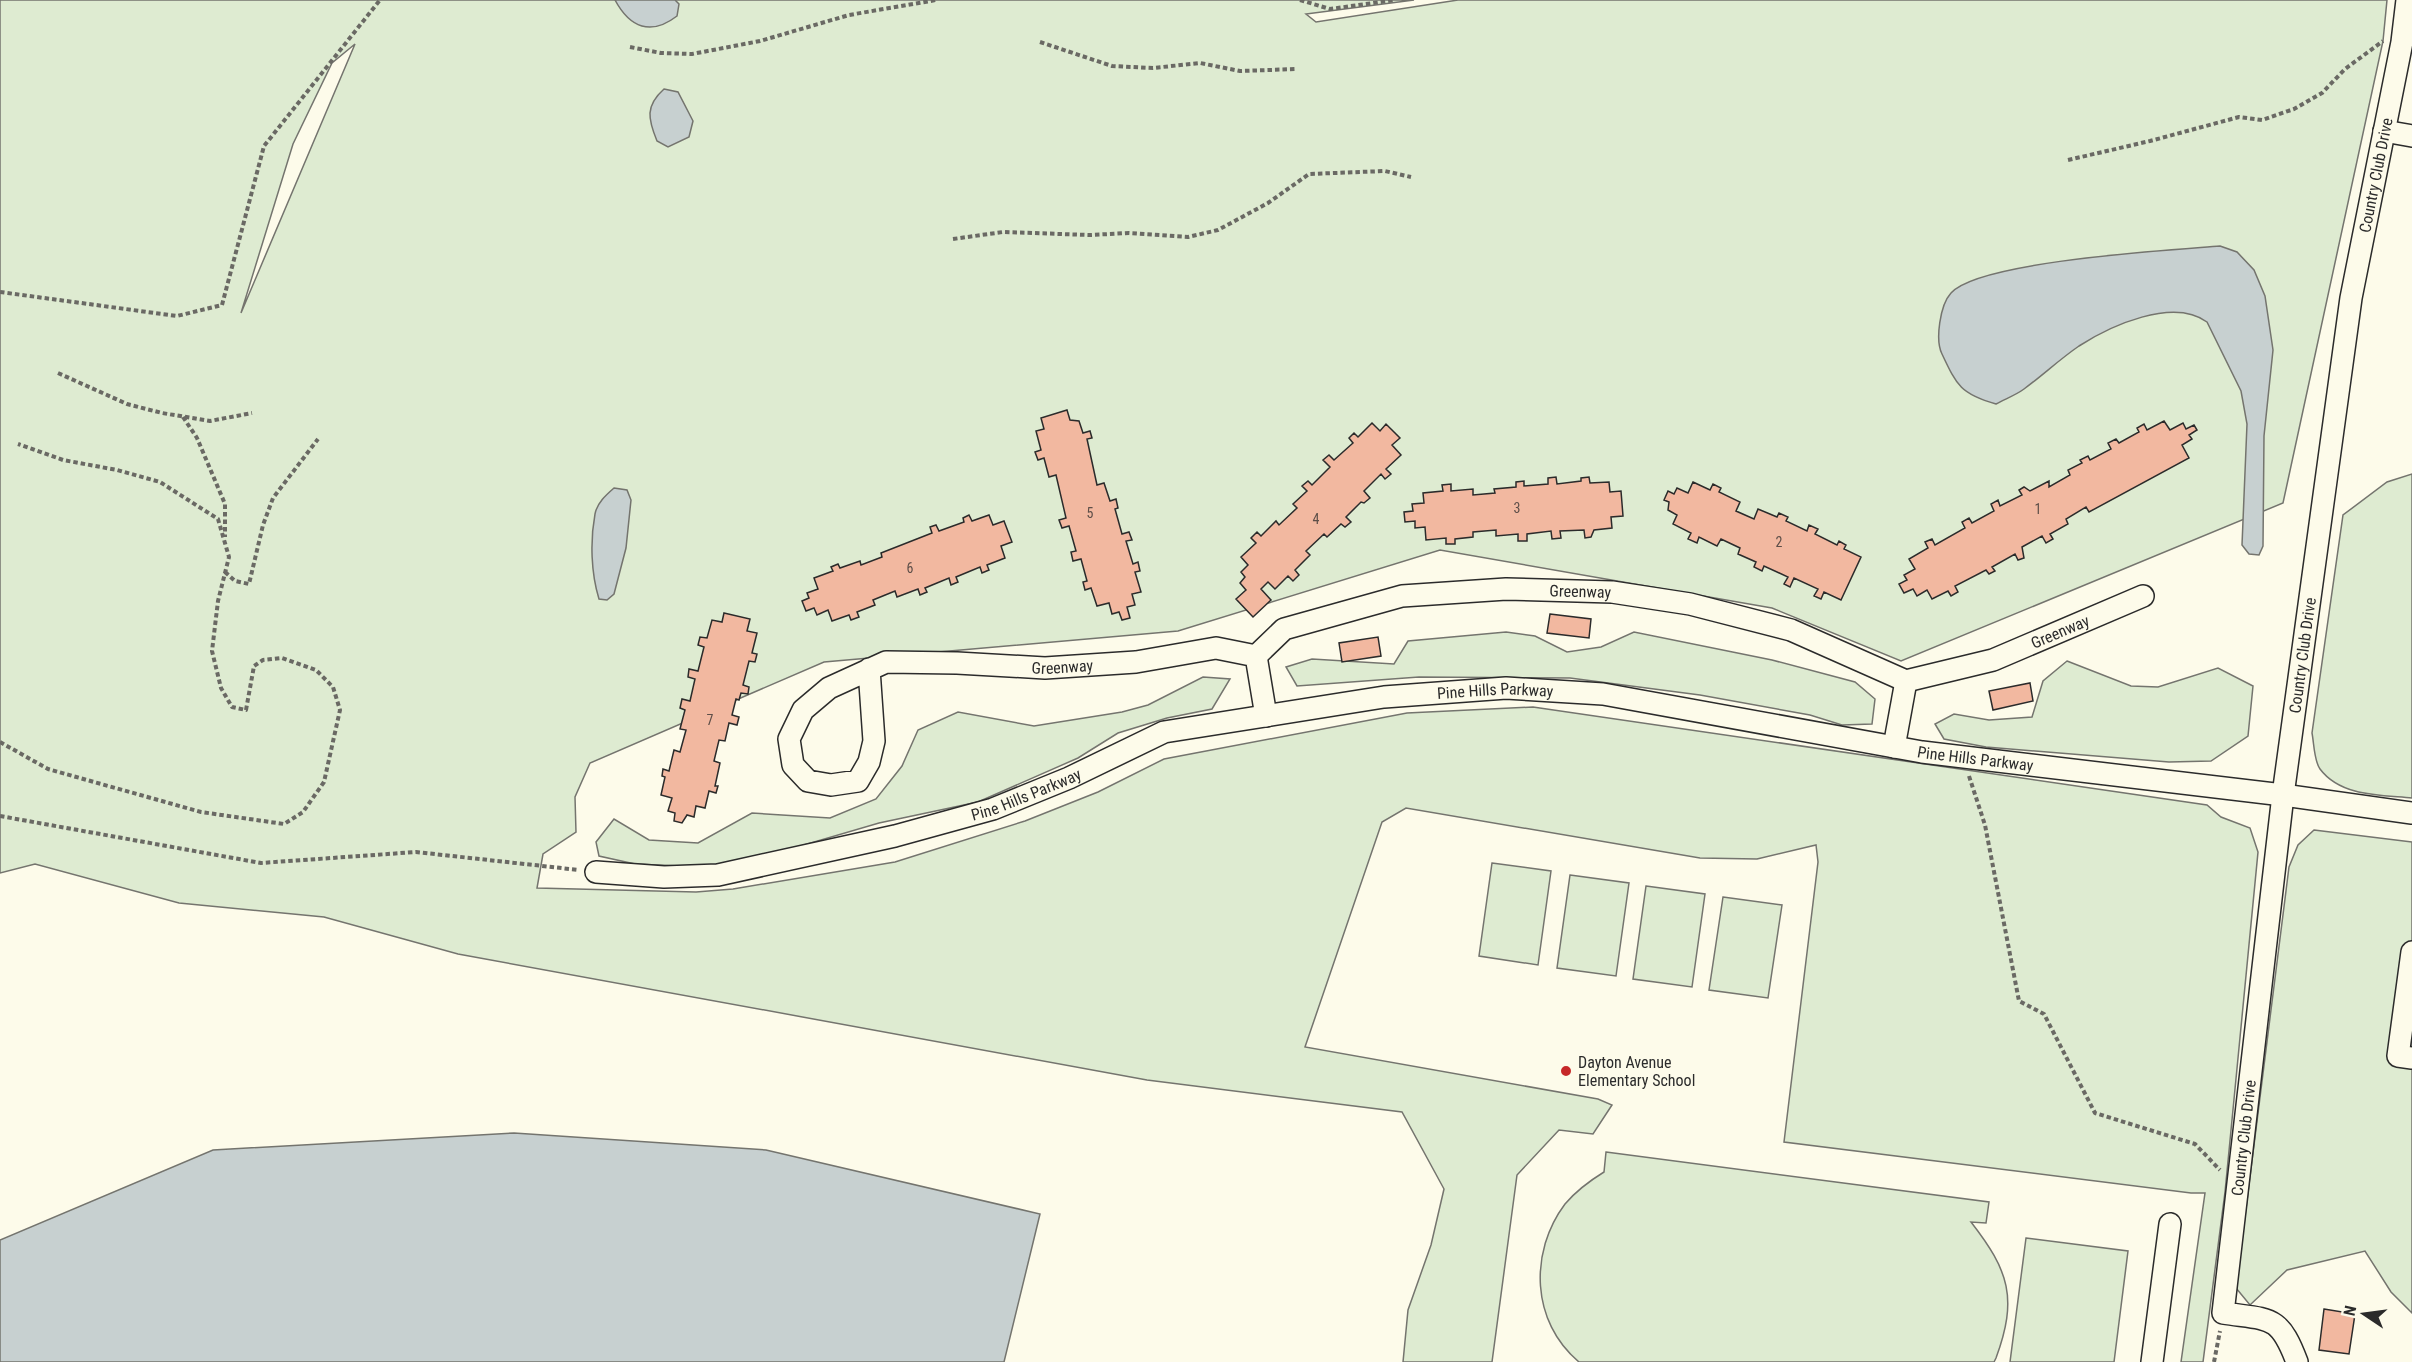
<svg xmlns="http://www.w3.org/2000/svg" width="2412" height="1362" font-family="'Roboto Condensed',sans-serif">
	<rect width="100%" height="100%" fill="#fdfbea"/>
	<!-- green -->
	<g fill="#deebd1" stroke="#74746e" stroke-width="1.5" fill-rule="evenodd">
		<path d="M 0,0 L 1414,0 L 1306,14 L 1316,22 L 1458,0 L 2387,0 L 2383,41 L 2283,503 L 1901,661 L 1772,608 L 1440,550 L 1178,631 L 824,662 L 590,763 L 575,797 L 576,832 L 543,854 L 537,888 L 696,892 L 733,889 L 895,862 L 1025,821 L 1098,792 L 1164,759 L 1407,713 L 1533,707 L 2207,805 L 2221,817 L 2250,828 L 2258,852 L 2225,1192 L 2203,1362 L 2181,1362 L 2205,1193 L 2191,1193 L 1784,1142 L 1818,862 L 1816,845 L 1757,859 L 1700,858 L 1406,808 L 1382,822 L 1305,1047 L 1598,1099 L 1612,1105 L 1593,1134 L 1559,1130 L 1517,1175 L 1492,1362 L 1403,1362 L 1408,1310 L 1431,1245 L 1444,1189 L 1402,1112 L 1147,1080 L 458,954 L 324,917 L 179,903 L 35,864 L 0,873 ZM 355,44 L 241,313 L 293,144 L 332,63 Z"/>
		<path d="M 2412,474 L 2412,798 C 2382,795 2341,797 2320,769 C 2314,761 2314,743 2312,733 L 2343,515 L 2387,482 Z"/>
		<polygon points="1506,632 1535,636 1567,652 1601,647 1634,632 1772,660 1855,682 1875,699 1872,724 1842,725 1810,715 1700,695 1570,678 1419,677 1297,686 1286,667 1312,659 1394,664 1408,641"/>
		<polygon points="2067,661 2131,686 2158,687 2218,668 2253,686 2248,736 2211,761 2169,762 1986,747 1944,739 1935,724 1954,714 1989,720 2032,717 2043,681"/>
		<polygon points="1203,677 1230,679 1212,709 1167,718 1118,733 1078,758 978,802 879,823 725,868 635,864 599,856 596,842 614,819 649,840 698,843 752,813 830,818 876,799 902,766 918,730 958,712 1034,726 1122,712 1148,705"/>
		<polygon points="2314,830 2412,842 2412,1313 2391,1292 2365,1251 2287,1270 2250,1305 2236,1288 2289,867 2298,845"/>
		<polygon points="1492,863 1551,871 1538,965 1479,956"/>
		<polygon points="1570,875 1629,883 1616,976 1557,968"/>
		<polygon points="1646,886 1705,894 1692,987 1633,979"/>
		<polygon points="1723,897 1782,905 1768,998 1709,990"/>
		<path d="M 1606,1152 L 1989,1202 L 1986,1223 L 1971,1222 C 2009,1271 2018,1298 1996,1358 L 1994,1362 L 1579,1362 C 1531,1322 1529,1252 1565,1204 C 1576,1191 1591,1180 1604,1172 Z"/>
		<polygon points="2026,1238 2128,1251 2114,1362 2010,1362"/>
	</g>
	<!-- water -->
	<g fill="#c7d0d0" stroke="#74746e" stroke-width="1.5">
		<path d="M 615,0 L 675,0 L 679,4 L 677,16 C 651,36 630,28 615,0 Z"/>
		<path d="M 664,89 L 678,92 L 693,121 L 689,137 L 668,147 L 657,141 C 648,119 645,106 664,89 Z"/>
		<path d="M 2220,246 L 2237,252 L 2254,270 L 2265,296 L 2273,350 L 2264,436 L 2263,546 L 2259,555 L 2249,554 L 2242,545 L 2247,424 L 2241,391 L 2207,322 C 2173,297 2110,326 2079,346 C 2060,359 2043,375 2024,389 C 2016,395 2005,399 1996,404 C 1961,394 1957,386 1942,354 C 1935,340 1940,305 1951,293 C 1979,261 2172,250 2220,246 Z"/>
		<path d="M 614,488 L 627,490 L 631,500 L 626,548 L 614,594 L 607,600 L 599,599 C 591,573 590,541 595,514 C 597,503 606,495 614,488 Z"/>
		<polygon points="514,1133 766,1150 1040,1214 1004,1362 0,1362 0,1240 213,1150"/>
	</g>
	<!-- building -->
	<g fill="#f2b8a0" stroke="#2b2b2b" stroke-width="1.5">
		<polygon points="1067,410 1070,420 1079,421 1083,433 1090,431 1092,438 1087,439 1097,485 1104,483 1110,501 1116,499 1118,508 1115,509 1122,534 1129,532 1132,540 1126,541 1133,564 1138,562 1140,571 1135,572 1141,592 1132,594 1135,605 1127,607 1130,618 1122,620 1119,612 1112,614 1109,603 1097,606 1091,588 1085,590 1083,582 1087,581 1081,559 1073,561 1071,552 1076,551 1069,526 1062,528 1059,520 1066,518 1056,475 1049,477 1044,458 1038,460 1035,452 1041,450 1036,431 1044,429 1041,418"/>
		<polygon points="2164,421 2170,430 2183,423 2186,429 2194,425 2197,430 2189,435 2192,439 2182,445 2189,458 2089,512 2086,507 2066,519 2068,524 2050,534 2053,539 2046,543 2042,536 2022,547 2024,558 2018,560 2015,554 1992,567 1995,571 1989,574 1986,570 1955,586 1958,592 1951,596 1948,591 1932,599 1927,590 1917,596 1913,589 1904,593 1899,584 1907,580 1904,575 1915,569 1909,559 1928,548 1925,542 1932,539 1935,545 1965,528 1962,522 1969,518 1972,523 1994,511 1991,504 1998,500 2000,506 2022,495 2019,490 2024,487 2030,491 2049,481 2049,487 2070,475 2068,470 2082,463 2080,460 2088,456 2090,460 2111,449 2108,443 2116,439 2119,443 2139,432 2137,428 2144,424 2147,430"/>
		<polygon points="1372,423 1380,431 1386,424 1400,438 1392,445 1401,455 1386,469 1391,474 1385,479 1381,474 1364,491 1370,498 1364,503 1361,502 1346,517 1351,522 1345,527 1341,524 1327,537 1324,534 1306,551 1310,555 1295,570 1299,575 1293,581 1288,576 1275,589 1268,582 1261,589 1271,600 1253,617 1236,599 1246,590 1240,583 1245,577 1241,572 1248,565 1241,557 1256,543 1251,538 1257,532 1261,536 1276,521 1279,525 1297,508 1293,504 1307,491 1302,486 1308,481 1312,485 1330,467 1323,460 1329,455 1334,460 1353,443 1349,438 1354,433 1358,437"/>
		<polygon points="1556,477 1557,484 1581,481 1581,478 1589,477 1590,483 1609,482 1610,492 1621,491 1623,516 1611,517 1612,528 1594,530 1591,537 1585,538 1584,530 1560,531 1561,538 1552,539 1551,531 1527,534 1527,541 1518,541 1518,534 1496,536 1496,530 1473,532 1473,537 1455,539 1455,544 1446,544 1446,538 1426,540 1425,527 1415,528 1415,521 1405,522 1404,512 1413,511 1412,504 1424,503 1423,493 1443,491 1442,485 1451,484 1451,491 1473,489 1473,495 1495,493 1494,489 1516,487 1516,482 1524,481 1524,486 1548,484 1548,478"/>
		<polygon points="1693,482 1710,490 1713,484 1721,488 1719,492 1740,502 1736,511 1754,519 1758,509 1777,517 1779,513 1788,517 1786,521 1807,531 1809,525 1818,529 1815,534 1837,545 1839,541 1846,545 1844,549 1861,557 1841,600 1824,592 1821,599 1814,596 1818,589 1794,578 1790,587 1784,584 1788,577 1764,566 1762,571 1754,567 1756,562 1738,554 1740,548 1721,539 1717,546 1699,537 1697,543 1688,539 1691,533 1673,524 1677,515 1668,510 1669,502 1664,500 1668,491 1674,494 1677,488 1688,493"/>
		<polygon points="969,515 972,521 989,515 993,525 1004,521 1012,542 1001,546 1005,558 987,565 989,570 982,573 980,567 956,577 958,582 951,585 949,578 925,588 927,592 920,595 918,589 897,597 895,591 873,600 875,605 857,612 859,617 851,620 849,615 832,621 828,610 817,615 814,608 806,611 802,601 809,598 807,593 818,589 814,578 833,571 831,567 838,564 840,568 860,561 861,565 882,557 881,553 932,533 930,527 936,525 939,531 964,522 963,518"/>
		<polygon points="724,613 750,619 747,631 757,633 752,653 757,654 755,662 749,661 743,685 749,687 748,694 741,693 739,700 736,699 732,715 739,717 737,725 729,723 725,741 719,740 714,761 720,763 715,786 718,786 716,793 709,791 705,808 696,806 694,817 687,815 682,823 674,821 675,813 668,811 672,798 661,795 665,777 662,776 663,769 669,771 674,750 680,752 686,730 680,729 685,710 680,708 682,699 690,701 695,679 688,677 689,669 698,671 704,647 698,645 700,637 707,638 712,620 722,622"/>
		<polygon points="1550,614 1591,619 1589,638 1547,633"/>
		<polygon points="1378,637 1381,656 1342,662 1339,643"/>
		<polygon points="2030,683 2033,701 1993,710 1989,691"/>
		<polygon points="2324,1309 2355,1314 2349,1354 2319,1350"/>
	</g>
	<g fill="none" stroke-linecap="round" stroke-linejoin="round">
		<defs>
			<g id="minor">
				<polyline points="2384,131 2412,136"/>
				<path id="s1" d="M 1256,656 L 1284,629 L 1402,596 L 1506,589 L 1612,592 L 1690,604 L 1791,630 L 1906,681 L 1993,660 L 2143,596"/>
				<path id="s2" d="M 869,669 L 874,741 L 869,762 L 858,781 L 831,785 L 808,781 L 793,765 L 789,739 L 803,710 L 829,688 L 886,662 L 957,663 L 1045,668 L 1136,662 L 1216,648 L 1256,656 L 1266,716"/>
				<polyline points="1894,747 1906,681"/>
				<path id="s3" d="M 596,872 L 664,877 L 718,875 L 895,836 L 993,809 L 1069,778 L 1164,732 L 1384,697 L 1506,688 L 1603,694 L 1922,752 L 2283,795 L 2412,813"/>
				<polyline points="2412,952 2398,1056 2412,1058"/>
				<polyline points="2152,1362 2170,1224"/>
				<path id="s4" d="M 2297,1362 C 2279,1314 2270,1320 2223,1313 L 2283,795 L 2351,298 L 2402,42 L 2407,0"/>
			</g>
		</defs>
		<!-- minor casing -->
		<use href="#minor" stroke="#2b2b2b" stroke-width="24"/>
		<!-- path -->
		<g stroke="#6a6964" stroke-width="4" stroke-dasharray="4.5 3" stroke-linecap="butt">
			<polyline points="1300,0 1330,9 1395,0"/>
			<polyline points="1040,42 1112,66 1153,68 1200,63 1240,71 1297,69"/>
			<polyline points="630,47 661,53 692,54 760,41 849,15 936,0"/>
			<polyline points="2068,160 2150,141 2239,117 2262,120 2294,109 2322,93 2345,69 2383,41"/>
			<polyline points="953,239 1003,232 1090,235 1129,233 1188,237 1218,230 1268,203 1309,174 1385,171 1411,177"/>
			<polyline points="0,292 177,316 222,305 264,146 380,0"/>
			<polyline points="58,373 127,404 162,413 210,421 252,413"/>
			<polyline points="183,417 197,438 225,504 225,537"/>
			<polyline points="225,572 235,581 249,584 263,525 273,498 318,439"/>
			<polyline points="0,742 48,769 94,782 201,812 284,824 303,812 324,782 340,710 333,687 316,670 282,658 263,660 254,666 246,710 232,707 221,688 212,651 218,601 229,557 218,519 160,482 117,470 63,460 18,444"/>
			<polyline points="1969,776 1985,825 2019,1001 2044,1014 2095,1113 2195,1144 2220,1170"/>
			<polyline points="0,816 261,863 416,852 579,870"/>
			<polyline points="2214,1362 2220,1331"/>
		</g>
		<!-- minor -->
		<use href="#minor" stroke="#fdfbea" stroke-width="21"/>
	</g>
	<!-- markers -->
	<circle fill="#c62828" stroke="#fdfbea" stroke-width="2" cx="1566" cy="1071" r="6"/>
	<g text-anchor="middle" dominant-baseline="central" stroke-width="4.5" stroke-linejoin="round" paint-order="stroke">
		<!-- number labels -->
		<g font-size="14" fill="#5d4e48">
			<text x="1517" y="508">3</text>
			<text x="2038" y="509">1</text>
			<text x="1090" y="513">5</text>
			<text x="1316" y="519">4</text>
			<text x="1779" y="542">2</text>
			<text x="910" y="568">6</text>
			<text x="710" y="720">7</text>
		</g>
		<!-- street labels -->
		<g font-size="16" fill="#2b2b2b" stroke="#fdfbea">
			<text stroke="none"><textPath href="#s4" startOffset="1246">Country Club Drive</textPath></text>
			<text stroke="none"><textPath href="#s1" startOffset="340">Greenway</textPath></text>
			<text stroke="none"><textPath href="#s1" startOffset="843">Greenway</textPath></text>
			<text stroke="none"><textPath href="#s4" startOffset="760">Country Club Drive</textPath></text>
			<text stroke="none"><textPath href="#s2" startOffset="520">Greenway</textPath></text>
			<text stroke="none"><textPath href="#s3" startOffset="927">Pine Hills Parkway</textPath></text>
			<text stroke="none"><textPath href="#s3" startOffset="1413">Pine Hills Parkway</textPath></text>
			<text stroke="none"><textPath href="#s3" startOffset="441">Pine Hills Parkway</textPath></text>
			<text stroke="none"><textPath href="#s4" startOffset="274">Country Club Drive</textPath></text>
		</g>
		<!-- poi labels -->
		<g font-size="16" fill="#2b2b2b" stroke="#fdfbea" text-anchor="start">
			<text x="1578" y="1062">Dayton Avenue<tspan x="1578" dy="18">Elementary School</tspan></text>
		</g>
	</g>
	<!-- north arrow -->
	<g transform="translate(2364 1314) rotate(283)" stroke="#fdfbea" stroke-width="4.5" paint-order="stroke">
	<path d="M0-4.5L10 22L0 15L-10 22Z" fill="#2b2b2b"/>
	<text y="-9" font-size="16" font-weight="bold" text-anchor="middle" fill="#2b2b2b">N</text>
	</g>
</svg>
